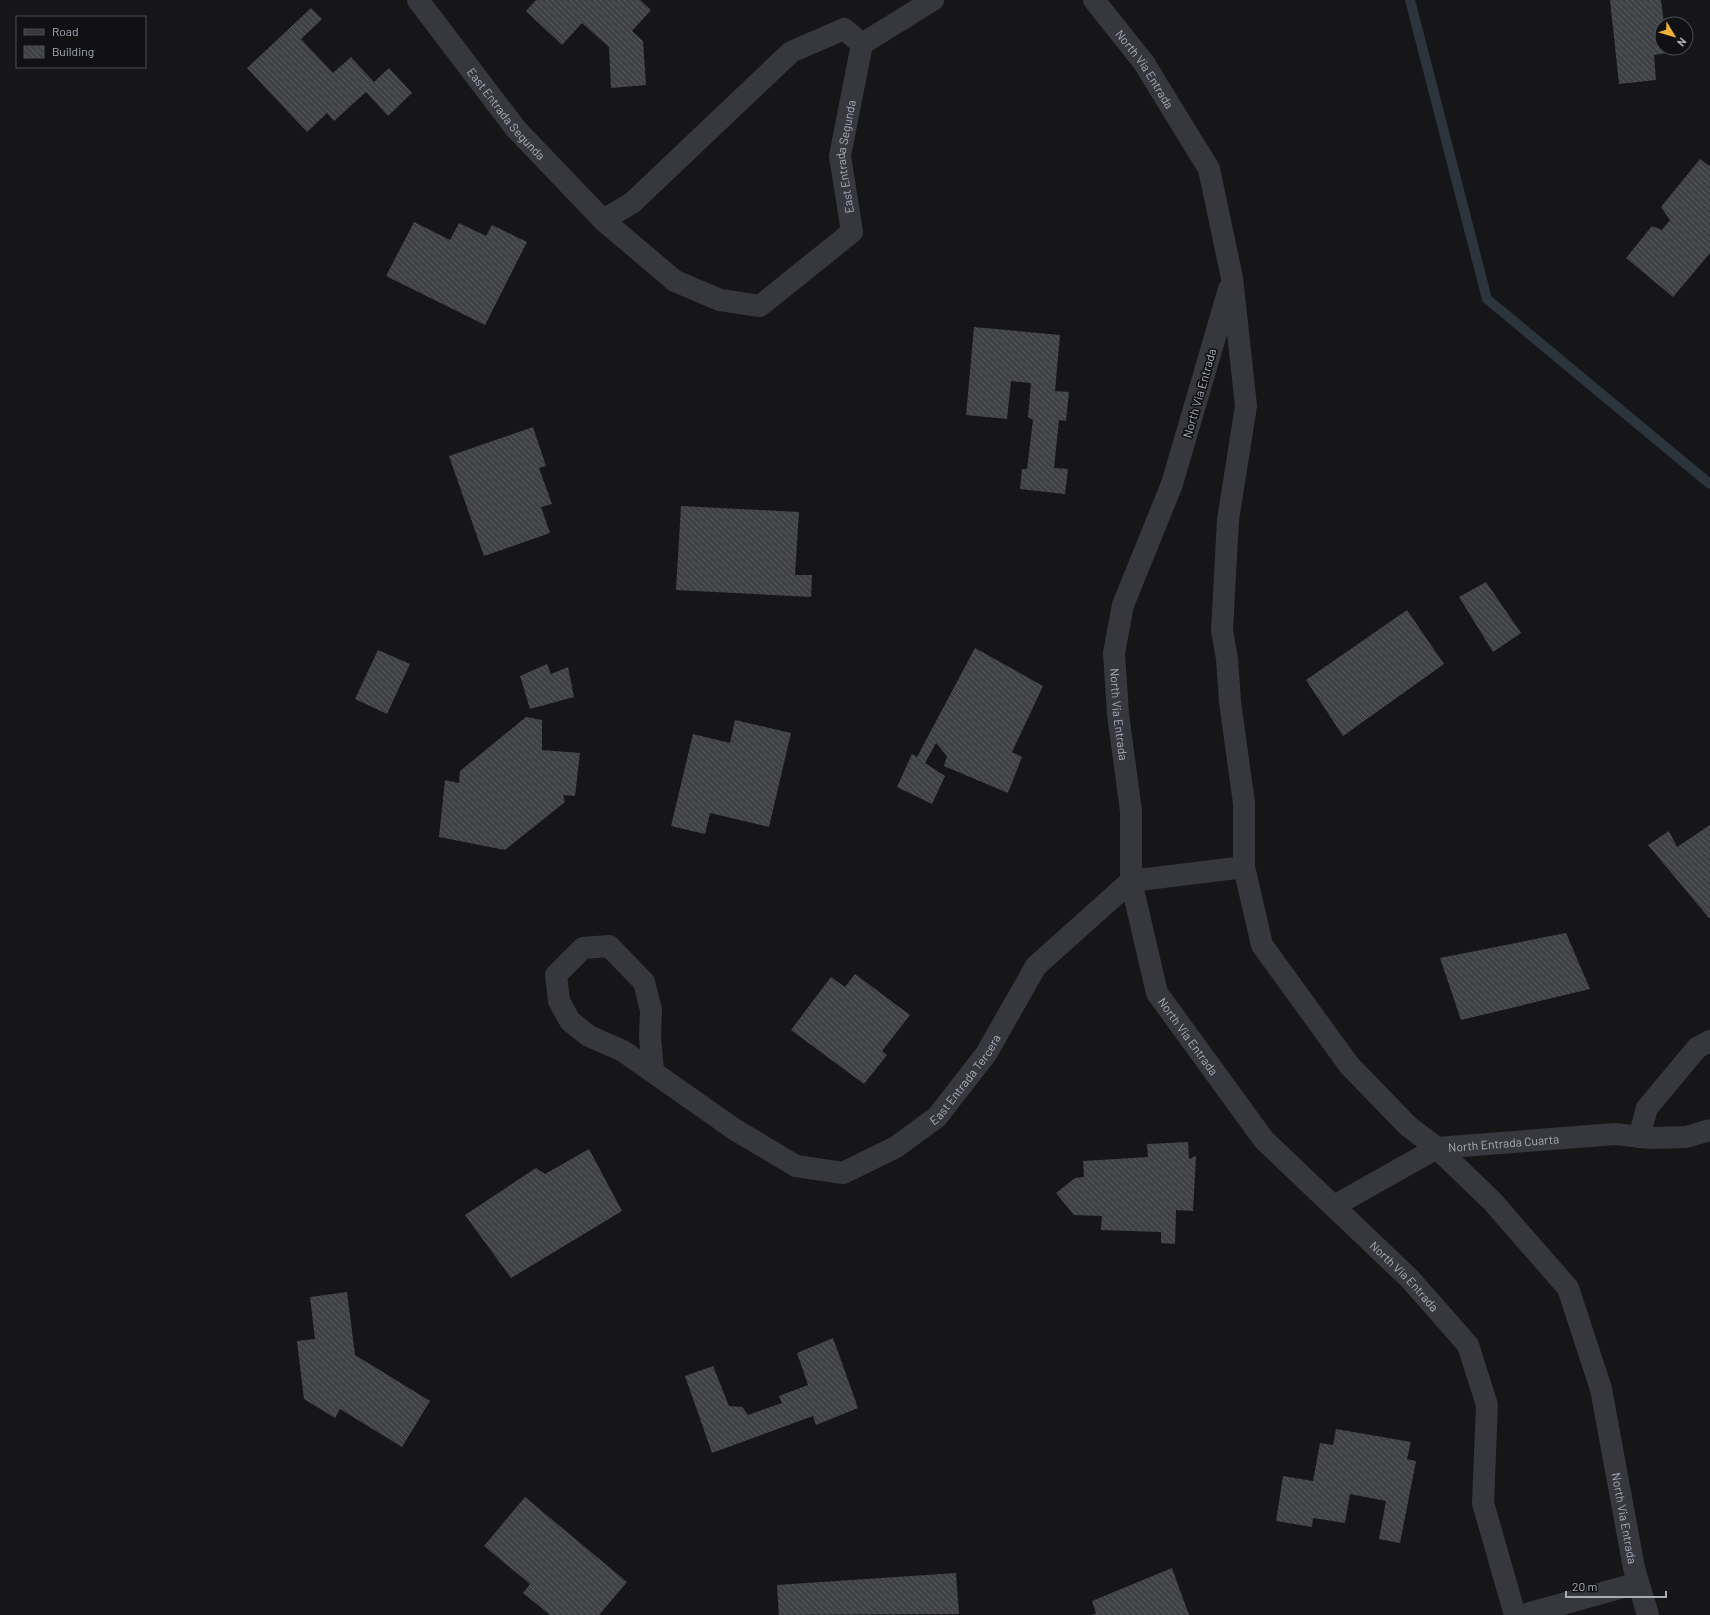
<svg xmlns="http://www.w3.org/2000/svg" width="1710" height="1615" font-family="Barlow,sans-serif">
	<defs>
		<pattern id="building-back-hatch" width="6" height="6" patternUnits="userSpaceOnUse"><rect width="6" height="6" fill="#404145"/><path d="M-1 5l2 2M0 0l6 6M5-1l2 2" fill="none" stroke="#595a5e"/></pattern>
	</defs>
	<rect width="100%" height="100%" fill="#161618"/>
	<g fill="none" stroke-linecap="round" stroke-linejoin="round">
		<!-- stream -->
		<polyline stroke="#2c353c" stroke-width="10" points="1410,0 1487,299 1710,484"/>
	</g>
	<!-- building -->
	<g fill="url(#building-back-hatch)">
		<polygon points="536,0 640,0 651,10 632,31 643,41 646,85 611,88 609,47 582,23 562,45 526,11"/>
		<polygon points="1610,0 1661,0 1664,24 1662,24 1662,48 1666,48 1667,53 1654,55 1656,80 1619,84"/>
		<polygon points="311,8 322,19 301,39 333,73 351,57 374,82 389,68 412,93 388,116 366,92 334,121 327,113 307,132 247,68"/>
		<polygon points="1700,159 1709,166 1710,165 1710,253 1673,297 1626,258 1652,226 1662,230 1670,220 1661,207"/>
		<polygon points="414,222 450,240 459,223 486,236 492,225 527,242 485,325 386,276"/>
		<polygon points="974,327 1060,335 1055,391 1069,392 1066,421 1059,420 1054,468 1068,469 1065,494 1020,489 1022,469 1027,469 1033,420 1028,417 1031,383 1011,381 1007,419 966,415"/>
		<polygon points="533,427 546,466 539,468 552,504 541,507 550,533 484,556 449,456"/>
		<polygon points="681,506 799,512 795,575 812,575 811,597 676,590"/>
		<polygon points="1486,582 1521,633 1493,652 1459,597"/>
		<polygon points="1407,610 1444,664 1343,736 1306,680"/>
		<polygon points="975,648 1043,686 1012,752 1022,757 1008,793 944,766 947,756 936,743 925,763 945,776 932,804 897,787 912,754 917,757"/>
		<polygon points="378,650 410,664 387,714 355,699"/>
		<polygon points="547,664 551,674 568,667 574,697 530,709 520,676"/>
		<polygon points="526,717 542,720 542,750 580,753 575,796 563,795 565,802 505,850 439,837 445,780 459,783 460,771"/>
		<polygon points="735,720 791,733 769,827 710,813 705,834 671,826 693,734 730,743"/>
		<polygon points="1710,825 1710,917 1709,918 1648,845 1669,831 1677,847"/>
		<polygon points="1566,933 1590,989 1461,1020 1440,958"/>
		<polygon points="855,974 910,1015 882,1051 887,1055 864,1084 791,1030 831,977 845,987"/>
		<polygon points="1188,1142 1189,1159 1196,1156 1193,1211 1176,1210 1175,1244 1161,1243 1161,1232 1101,1230 1102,1216 1074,1215 1056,1193 1075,1178 1084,1177 1083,1161 1148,1157 1147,1144"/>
		<polygon points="589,1149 622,1211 511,1278 465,1215 536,1168 545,1174"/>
		<polygon points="347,1292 355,1355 430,1401 402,1447 340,1409 335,1418 304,1399 297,1341 315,1339 310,1297"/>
		<polygon points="833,1338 858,1408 816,1425 813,1416 712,1453 685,1376 713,1366 729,1406 742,1407 748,1415 782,1403 779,1396 808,1385 797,1353"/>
		<polygon points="1336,1429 1411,1442 1407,1459 1416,1461 1400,1543 1379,1539 1386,1501 1350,1494 1345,1523 1313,1518 1312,1527 1276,1521 1283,1476 1313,1481 1320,1443 1333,1445"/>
		<polygon points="525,1497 627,1582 599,1615 550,1615 523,1593 530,1584 484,1546"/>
		<polygon points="1172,1568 1189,1615 1092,1615 1096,1613 1092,1601"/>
		<polygon points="956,1573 959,1614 779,1615 777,1585"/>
	</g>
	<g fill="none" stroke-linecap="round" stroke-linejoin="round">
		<!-- minor -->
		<g stroke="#37383d" stroke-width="22">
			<path id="s1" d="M 418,0 L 516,129 L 603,220 L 675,281 L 720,300 L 760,306 L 852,232 L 840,156 L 862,44 L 844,29 L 791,52 L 632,203 L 603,220"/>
			<path id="s2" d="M 1094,0 L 1144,63 L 1209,169 L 1232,278 L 1246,406 L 1228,520 L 1222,630 L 1227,659 L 1230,702 L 1244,803 L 1244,867 L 1262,945 L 1349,1065 L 1408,1126 L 1437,1148 L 1492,1201 L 1568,1288 L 1601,1389 L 1634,1568 L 1648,1615"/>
			<polyline points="862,44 933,0"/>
			<path id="s3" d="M 1229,289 L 1172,484 L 1123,605 L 1114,653 L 1118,714 L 1131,811 L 1131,881 L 1157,993 L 1264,1140 L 1410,1279 L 1468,1345 L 1487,1405 L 1483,1503 L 1515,1615"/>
			<path id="s4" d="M 653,1071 L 650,1036 L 651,1010 L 644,982 L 609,946 L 583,948 L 556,975 L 559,1001 L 570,1021 L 589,1036 L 623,1051 L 734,1129 L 796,1166 L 843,1173 L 896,1147 L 937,1117 L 986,1054 L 1036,966 L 1131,881 L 1244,867"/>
			<polyline points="1639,1137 1647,1108 1697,1048 1710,1041"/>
			<path id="s5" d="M 1334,1206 L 1437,1148 L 1615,1134 L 1651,1138 L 1686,1137 L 1710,1130"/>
			<polyline points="1523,1615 1638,1583"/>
		</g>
	</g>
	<g text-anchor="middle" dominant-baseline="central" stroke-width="3.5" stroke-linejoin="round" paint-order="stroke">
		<!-- street labels -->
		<g font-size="12" fill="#a8adb8" stroke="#111113">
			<text stroke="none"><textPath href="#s2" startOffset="86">North Via Entrada</textPath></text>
			<text stroke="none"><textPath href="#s1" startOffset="144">East Entrada Segunda</textPath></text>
			<text stroke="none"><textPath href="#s1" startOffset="666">East Entrada Segunda</textPath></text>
			<text transform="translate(1199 393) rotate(-74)">North Via Entrada</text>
			<text stroke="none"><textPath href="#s3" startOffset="444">North Via Entrada</textPath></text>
			<text stroke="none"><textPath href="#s3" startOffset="780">North Via Entrada</textPath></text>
			<text stroke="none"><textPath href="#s4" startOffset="727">East Entrada Tercera</textPath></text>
			<text stroke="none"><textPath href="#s5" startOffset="185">North Entrada Cuarta</textPath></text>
			<text stroke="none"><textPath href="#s3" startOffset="1104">North Via Entrada</textPath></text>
			<text stroke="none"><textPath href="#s2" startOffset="1688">North Via Entrada</textPath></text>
		</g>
	</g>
	<!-- legend -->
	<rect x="16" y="16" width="130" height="52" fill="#111113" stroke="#4d4f55"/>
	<rect x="24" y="29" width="20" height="6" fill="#37383d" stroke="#4d4f55"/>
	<text x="52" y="36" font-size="12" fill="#a8adb8">Road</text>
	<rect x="24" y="46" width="20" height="12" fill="url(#building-back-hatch)" stroke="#4d4f55"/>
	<text x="52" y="56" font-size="12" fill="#a8adb8">Building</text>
	<!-- north arrow -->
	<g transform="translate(1674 36) rotate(128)"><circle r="19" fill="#111113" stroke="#4d4f55"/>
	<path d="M0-3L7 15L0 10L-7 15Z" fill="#f2b134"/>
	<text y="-6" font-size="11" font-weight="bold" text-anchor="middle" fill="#a8adb8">N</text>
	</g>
	<!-- scale -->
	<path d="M1566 1591v6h100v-6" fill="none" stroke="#a8adb8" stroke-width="2"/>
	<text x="1572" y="1591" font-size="12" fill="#a8adb8" stroke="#111113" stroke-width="3" paint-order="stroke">20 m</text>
</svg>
